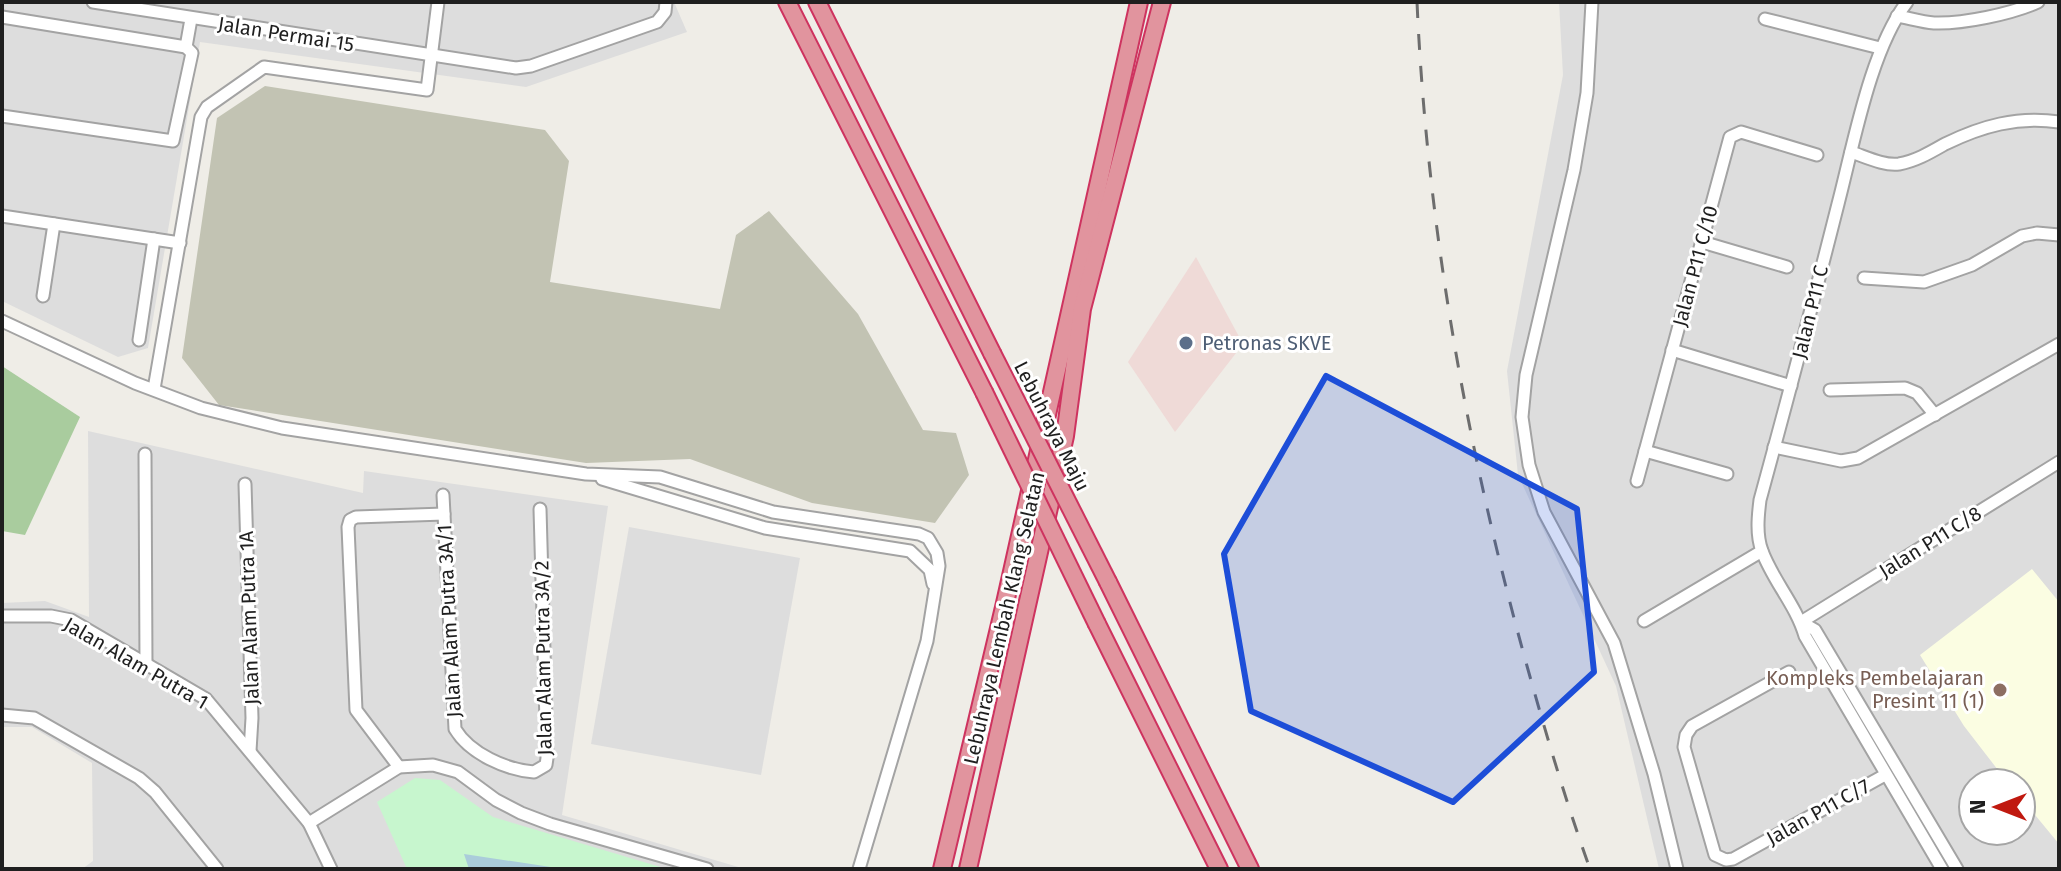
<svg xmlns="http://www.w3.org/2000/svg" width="2061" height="871" font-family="'Fira Sans',sans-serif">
	<rect width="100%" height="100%" fill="#efede7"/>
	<!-- residential -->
	<g fill="#ddd" fill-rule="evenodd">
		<polygon points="2,2 674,2 687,32 526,87 200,42 148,348 118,357 2,301"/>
		<path d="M 1559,2 L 2059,2 L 2059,869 L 1659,869 L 1616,686 L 1518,475 L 1507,371 L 1563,75 ZM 1973,783 L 2021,783 L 2021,831 L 1973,831 Z"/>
		<polygon points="88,431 363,493 364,471 608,506 562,815 745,869 82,869 93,861 92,763 32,727 2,727 2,603 45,601 89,617"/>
		<polygon points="629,527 800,558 761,775 591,744"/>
	</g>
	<!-- commercial -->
	<polygon fill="#efdad7" points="1196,257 1243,344 1175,432 1128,362"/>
	<!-- education -->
	<polygon fill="#fbfde2" points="2032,569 2059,602 2059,844 2021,798 2021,783 2008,783 1964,726 1920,655"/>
	<!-- construction -->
	<polygon fill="#c2c3b3" points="265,86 545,130 569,161 550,282 720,309 736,235 769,211 858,314 923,430 956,433 969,475 935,523 812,503 690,459 586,463 219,405 182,358 217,118"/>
	<!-- forest -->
	<polygon fill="#a9cc9e" points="2,366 80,417 25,535 2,531"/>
	<!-- park -->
	<polygon fill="#c7f6ce" points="415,778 440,780 493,817 667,869 407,869 377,802"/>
	<!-- water -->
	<polygon fill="#aaccda" points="464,854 564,869 469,869"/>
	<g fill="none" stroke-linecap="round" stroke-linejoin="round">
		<defs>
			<g id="minor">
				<polyline points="93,2 516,68 531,66 657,22 665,12 666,2"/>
				<polyline points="1592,2 1587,93 1574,170 1526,375 1522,417 1529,465 1544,512 1614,643 1654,774 1677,869"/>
				<path d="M 1907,2 C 1870,51 1854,143 1838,204 C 1813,303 1787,401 1760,500 C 1758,516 1756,535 1762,551 C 1773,581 1796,605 1805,636 L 1942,869"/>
				<path d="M 1897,16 C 1909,18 1921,22 1934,23 C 1963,24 2011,14 2038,2"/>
				<polyline points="2,17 186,47 191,19"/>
				<polyline points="1765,19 1880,48"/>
				<polyline points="2,116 173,141 192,53 186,47"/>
				<path d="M 1851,152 C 1866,157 1884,166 1899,164 C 1916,161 1931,152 1945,144 C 1982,126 2017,116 2059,122"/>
				<polyline points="2,216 180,243"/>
				<polyline points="1702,242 1787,267"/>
				<polyline points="1864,278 1924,282 1972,265 2022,236 2037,233 2059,235"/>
				<polyline points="43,296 54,224"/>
				<polyline points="2,321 135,383 201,408 282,428 586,474 660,477 773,512 919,534 928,538 937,553 939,566 927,641 859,869"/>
				<polyline points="139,340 154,239"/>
				<polyline points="1672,350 1791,386"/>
				<polyline points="154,389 201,117 207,107 264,67 427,90 438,2"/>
				<polyline points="1830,390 1905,388 1917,393 1935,415"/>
				<polyline points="1774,447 1841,461 1858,458 2059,344"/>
				<polyline points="1645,451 1727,474"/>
				<polyline points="145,454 146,664"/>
				<polyline points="602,479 765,528 910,551 930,570 933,584"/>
				<polyline points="1637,481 1730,137 1741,132 1817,155"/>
				<polyline points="245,484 252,718 250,751"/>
				<path d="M 443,495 L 455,729 C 470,754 507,770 534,772 L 546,765 L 547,758 L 540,509"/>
				<polyline points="2,616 51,616 71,620 206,699 309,823 331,869"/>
				<polyline points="1644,621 1762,551"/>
				<polyline points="1801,622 2059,462"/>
				<polyline points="1801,622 1815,630 1957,869"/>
				<polyline points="1789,672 1692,726 1686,735 1684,747 1715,855 1726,860 1733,859 1885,775"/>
				<polyline points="2,715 34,718 139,778 155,792 217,869"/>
				<polyline points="399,767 356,710 348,527 350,520 356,517 444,514"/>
				<polyline points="309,823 399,767 433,765 458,772 496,800 521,813 550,824 707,869"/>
			</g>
			<g id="highway">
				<polyline points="787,2 984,392"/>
				<polyline points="817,2 992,353"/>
				<polyline points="1108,582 1250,869"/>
				<polyline points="1097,624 1219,869"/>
				<polyline points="942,869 1005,603 1139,2"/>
				<polyline points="968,869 1065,436 1082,309 1162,2"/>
			</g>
		</defs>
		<!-- minor casing -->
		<use href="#minor" stroke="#a3a3a3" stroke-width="15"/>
		<!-- highway casing -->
		<use href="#highway" stroke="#ce335f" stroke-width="20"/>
		<!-- minor -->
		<use href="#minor" stroke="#fff" stroke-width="11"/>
		<!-- highway -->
		<use href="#highway" stroke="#e1949e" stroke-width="16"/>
		<!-- rail -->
		<path stroke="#6d6d6d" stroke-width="3" stroke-dasharray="16 16" stroke-linecap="butt" d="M 1417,2 C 1427,227 1467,450 1527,666 C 1546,734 1566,802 1590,869"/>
		<defs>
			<g id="highway-bridge">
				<polyline points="992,353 1108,582"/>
				<polyline points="984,392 1097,624"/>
			</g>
		</defs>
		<!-- highway-bridge casing -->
		<use href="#highway-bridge" stroke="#ce335f" stroke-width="20" stroke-linecap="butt"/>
		<!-- highway-bridge -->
		<use href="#highway-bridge" stroke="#e1949e" stroke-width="16"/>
	</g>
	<!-- marked area -->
	<path fill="#1d4ed8" fill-opacity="0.2" stroke="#1d4ed8" stroke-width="6" stroke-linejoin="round" d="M 1326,376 L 1577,509 L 1594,672 L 1453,802 L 1251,711 L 1224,554 Z"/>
	<!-- markers -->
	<circle fill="#5c6f8a" stroke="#fff" stroke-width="3" cx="1186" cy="343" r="8"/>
	<circle fill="#8d6e63" stroke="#fff" stroke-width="3" cx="2000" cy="690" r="8"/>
	<g text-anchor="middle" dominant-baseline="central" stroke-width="6" stroke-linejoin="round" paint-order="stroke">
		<!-- street labels -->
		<g font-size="20" fill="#1f1f1f" stroke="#fff">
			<text transform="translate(286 34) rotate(9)">Jalan Permai 15</text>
			<text transform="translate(1695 266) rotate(-75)">Jalan P11 C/10</text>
			<text transform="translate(1810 312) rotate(-76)">Jalan P11 C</text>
			<text transform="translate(1052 426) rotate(63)">Lebuhraya Maju</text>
			<text transform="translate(1930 542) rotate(-32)">Jalan P11 C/8</text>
			<text transform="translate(249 618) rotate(-92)">Jalan Alam Putra 1A</text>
			<text transform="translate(1004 618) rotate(-77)">Lebuhraya Lembah Klang Selatan</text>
			<text transform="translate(449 621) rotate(-93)">Jalan Alam Putra 3A/1</text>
			<text transform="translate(543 658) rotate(-91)">Jalan Alam Putra 3A/2</text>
			<text transform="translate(136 663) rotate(30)">Jalan Alam Putra 1</text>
			<text transform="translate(1818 812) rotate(-29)">Jalan P11 C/7</text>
		</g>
		<!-- service labels -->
		<g font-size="20" fill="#4e5e75" stroke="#fff" text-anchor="start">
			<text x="1202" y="343">Petronas SKVE</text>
		</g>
		<!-- education labels -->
		<g font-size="20" fill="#785e54" stroke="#fff" text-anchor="end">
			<text x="1984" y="678">Kompleks Pembelajaran<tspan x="1984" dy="23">Presint 11 (1)</tspan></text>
		</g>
	</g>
	<!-- border -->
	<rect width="2061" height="871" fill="none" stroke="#1f1f1f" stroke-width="8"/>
	<!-- north arrow -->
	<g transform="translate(1997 807) rotate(270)"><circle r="38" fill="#ffffff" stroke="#a5a5a5" stroke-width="2"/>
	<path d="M0-6L14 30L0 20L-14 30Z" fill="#c0190f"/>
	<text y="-12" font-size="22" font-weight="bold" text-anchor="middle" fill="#1f1f1f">N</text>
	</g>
</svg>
